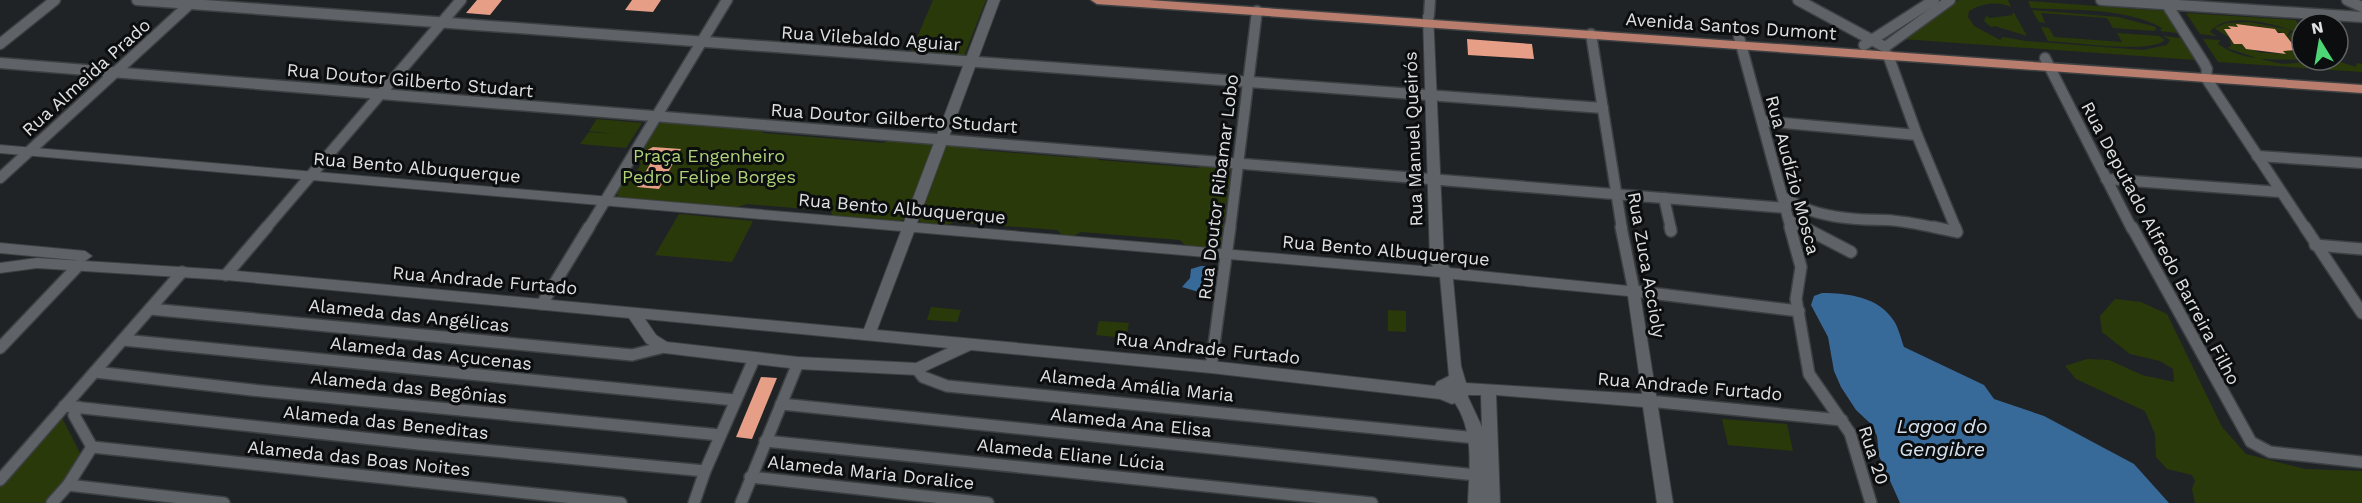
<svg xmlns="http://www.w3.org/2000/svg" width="2362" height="503" font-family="'Work Sans',sans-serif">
	<rect width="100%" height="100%" fill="#202326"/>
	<!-- green -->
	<g fill="#2a3909">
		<polygon points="933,0 986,0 964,56 911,52"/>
		<path d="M 1959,0 L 2008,0 L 2011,7 C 1998,1 1982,3 1969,11 L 1968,17 L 1974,26 L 2000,40 L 2003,37 L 2026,41 L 2143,50 L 2167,45 L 2170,40 L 2163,36 L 2180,38 L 2196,60 L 1902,39 L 1901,38 Z"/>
		<path d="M 2028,1 L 2164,11 L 2178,33 L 2160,31 L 2162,28 C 2125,7 2072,11 2031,8 Z"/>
		<polygon points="2032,10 2118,17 2156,27 2155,31 2113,28 2107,18 2041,13 2045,23 2039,22"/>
		<polygon points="2012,13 2014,13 2027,36 1995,26 1991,27 1984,21 1986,16 1990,18 2013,15"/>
		<path d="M 2186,13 L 2295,20 L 2302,27 L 2302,35 C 2282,25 2226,9 2210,32 L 2217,36 L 2200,34 Z"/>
		<path d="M 2250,22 L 2290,30 L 2287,37 C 2275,26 2254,26 2237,25 L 2238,27 L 2229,26 L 2231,29 L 2224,29 L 2234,43 L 2242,44 L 2258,52 L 2285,54 L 2283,51 L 2298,50 L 2288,37 L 2292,32 L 2302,37 L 2302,60 L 2260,59 L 2282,64 L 2334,60 L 2356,67 L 2357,63 L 2362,64 L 2362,72 L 2218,62 L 2203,39 L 2220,40 L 2218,44 C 2229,52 2244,57 2257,58 L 2227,48 L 2231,46 L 2230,38 L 2214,28 L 2227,23 Z"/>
		<path d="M 2041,27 L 2049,28 L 2054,37 L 2122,42 L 2117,33 L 2159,36 L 2165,40 C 2152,54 2070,42 2048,41 Z"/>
		<polygon points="597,119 642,123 626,148 580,144 589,132 615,134 589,131"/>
		<polygon points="665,121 760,129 763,133 884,143 893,138 931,141 933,144 906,218 900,221 832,216 831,211 747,204 735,208 618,197 617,193 623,182 632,179 641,164 637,159 659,124"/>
		<path d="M 949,144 L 976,146 L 979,150 L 1077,158 C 1085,154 1092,154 1099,160 L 1197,168 L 1206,164 L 1231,167 L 1221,246 L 1217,248 L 1186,246 L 1180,240 L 1081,232 L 1073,236 L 1062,235 L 1057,230 L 954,222 C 945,227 928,227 919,221 L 920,218 L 946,146 Z"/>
		<polygon points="679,214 753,221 732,262 655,255"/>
		<polygon points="2115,299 2141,302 2167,314 2222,427 2246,454 2305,469 2362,471 2362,503 2195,503 2192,489 2195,481 2192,475 2167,469 2156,457 2155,434 2145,411 2076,379 2065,366 2087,359 2109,360 2142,375 2174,382 2173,369 2160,361 2130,354 2102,332 2100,316"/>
		<polygon points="931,307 961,310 957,322 927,320"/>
		<polygon points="1388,310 1406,311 1406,332 1388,331"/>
		<polygon points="1099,321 1129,323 1126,338 1096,335"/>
		<polygon points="61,416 81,455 70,477 47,503 0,503 0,485"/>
		<polygon points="1722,419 1787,424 1793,451 1728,445"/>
	</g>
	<!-- water -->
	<g fill="#386a99">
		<polygon points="1201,266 1207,266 1202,293 1182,287 1190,278 1191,269"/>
		<path d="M 1822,293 C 1848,293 1879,297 1894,321 C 1899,329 1901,339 1904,347 L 1984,385 L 1994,399 L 2044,416 L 2134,464 L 2169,503 L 1900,503 L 1879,456 L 1877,436 L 1871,424 L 1856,410 L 1841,387 L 1834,371 L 1828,337 L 1811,305 L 1814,296 Z"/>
	</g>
	<!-- building -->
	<g fill="#e69e86">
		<polygon points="477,0 502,0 490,15 466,13"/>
		<polygon points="632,0 661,0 653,12 625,10"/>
		<polygon points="2236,24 2275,29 2278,33 2284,33 2297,50 2283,51 2286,54 2246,49 2242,44 2234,44 2224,29 2231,29 2228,26 2238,27"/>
		<polygon points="1467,39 1532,44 1534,59 1468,55"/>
		<polygon points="653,147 681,149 659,189 637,187 654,157 642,153"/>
		<polygon points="761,377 777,378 752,439 736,437"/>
	</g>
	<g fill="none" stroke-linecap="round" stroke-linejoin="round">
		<defs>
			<g id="street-far1">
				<polyline points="137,0 1603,108"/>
				<polyline points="1798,0 1885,47 1950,0"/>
				<polyline points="2101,0 2362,17"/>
				<polyline points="2164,0 2204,63 2207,69 2206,78 2306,229"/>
				<polyline points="2347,0 2362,7"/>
				<polyline points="1429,15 1430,0"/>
				<polyline points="1591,34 1622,229"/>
				<polyline points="1739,37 1791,229"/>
				<polyline points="0,44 55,0"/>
				<polyline points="1864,45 1934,0"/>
				<polyline points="1888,55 1917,135 1956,229"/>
				<polyline points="2045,58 2132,229"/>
				<polyline points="0,63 1786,208"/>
				<polyline points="1762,121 1917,135"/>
				<polyline points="2257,156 2362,163"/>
				<polyline points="0,178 192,2"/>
				<polyline points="2106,179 2280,192"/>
				<path d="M 1783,197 C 1793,202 1802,208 1812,211 C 1836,219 1862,220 1886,220 C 1905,221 1923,225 1942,229"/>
				<polyline points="1664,198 1671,229"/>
				<polyline points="1789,220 1806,229"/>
				<polyline points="265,229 461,0"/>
				<polyline points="588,229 727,0"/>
				<polyline points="1230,229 1257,11"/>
			</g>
			<g id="street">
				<polyline points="1621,227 1634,291 1799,311"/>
				<polyline points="1670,227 1671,231"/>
				<polyline points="1790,227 1801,267 1796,299 1809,374 1850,433 1871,503"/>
				<polyline points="1803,227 1851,252"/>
				<polyline points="1934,227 1957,232 1955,227"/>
				<polyline points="2132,227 2251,442 2270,452 2362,462"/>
				<polyline points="2305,227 2362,313"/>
				<polyline points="2315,245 2362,249"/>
				<polyline points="226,275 267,227"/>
				<polyline points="542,304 589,227"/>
				<polyline points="150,309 632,355 664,347"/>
				<polyline points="123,340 735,400"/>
				<polyline points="0,348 79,265"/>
				<polyline points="1211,367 1230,227"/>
				<polyline points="917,369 923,377 947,386 1477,438"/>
				<polyline points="95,372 252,390 720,435"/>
				<polyline points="1649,401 1842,420"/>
				<polyline points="781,404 1476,475"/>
				<polyline points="64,406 419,444 705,471"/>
				<polyline points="765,441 1372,503"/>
				<polyline points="92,447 621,503"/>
				<polyline points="750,477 988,503"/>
				<polyline points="0,480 182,272"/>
				<polyline points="68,485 224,503"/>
				<polyline points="52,503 68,485 92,447 74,415 78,407"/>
				<polyline points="694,503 705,471 754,359"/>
				<polyline points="741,503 798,363"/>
			</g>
			<g id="secondary">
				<path d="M 988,0 L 1000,0 L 917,223 L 1433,267 L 1430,262 L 1423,15 L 1429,12 L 1433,13 L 1444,261 L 1450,268 L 1639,287 L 1673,503 L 1657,503 L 1643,407 L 1496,395 L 1500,503 L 1468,503 C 1469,469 1475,433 1455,403 L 1452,404 L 1440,399 L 1211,373 L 971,350 L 917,375 L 798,369 L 664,353 L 646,343 L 629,318 L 226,280 L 37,268 L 0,273 L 0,263 L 37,258 L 226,270 L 864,329 L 901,231 L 0,153 L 0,145 L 904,222 ZM 914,232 L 1440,277 L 1449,376 L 1437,382 L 1435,386 L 1211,361 L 877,330 ZM 1453,279 L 1628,296 L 1642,394 L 1466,383 L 1461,366 ZM 645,319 L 948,348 L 916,363 L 798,357 L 667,342 L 656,335 ZM 1468,395 L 1481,395 L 1482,427 L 1468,397 Z"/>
				<polygon points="0,243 85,251 92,256 85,261 0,253"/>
			</g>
			<polygon id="primary" points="1091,0 1149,0 2362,85 2362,93 1097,4"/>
		</defs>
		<!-- street-far1 casing -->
		<use href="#street-far1" stroke="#3d4042" stroke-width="13"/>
		<!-- street casing -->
		<use href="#street" stroke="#3d4042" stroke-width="14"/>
		<!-- secondary casing -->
		<use href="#secondary" stroke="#3d4042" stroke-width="2"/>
		<!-- primary casing -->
		<use href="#primary" stroke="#3d4042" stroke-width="3"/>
		<!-- street-far1 -->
		<use href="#street-far1" stroke="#5f6266" stroke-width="10"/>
		<!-- street -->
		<use href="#street" stroke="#5f6266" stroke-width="11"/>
		<!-- secondary -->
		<use href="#secondary" fill="#5f6266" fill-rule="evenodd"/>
		<!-- primary -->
		<use href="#primary" fill="#b87d6d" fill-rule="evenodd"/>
	</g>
	<g text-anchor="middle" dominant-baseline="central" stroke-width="6" stroke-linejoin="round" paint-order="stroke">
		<!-- street labels -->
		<g font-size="18" fill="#dfe1e3" stroke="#0b0d0e">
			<text transform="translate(1731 26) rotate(4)">Avenida Santos Dumont</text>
			<text transform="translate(871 38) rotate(4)">Rua Vilebaldo Aguiar</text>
			<text transform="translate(86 77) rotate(-42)">Rua Almeida Prado</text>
			<text transform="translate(410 80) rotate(5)">Rua Doutor Gilberto Studart</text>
			<text transform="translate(894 118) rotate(4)">Rua Doutor Gilberto Studart</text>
			<text transform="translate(1413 139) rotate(-92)">Rua Manuel Queirós</text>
			<text transform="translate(417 167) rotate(5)">Rua Bento Albuquerque</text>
			<text transform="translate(1793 175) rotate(75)">Rua Audízio Mosca</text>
			<text transform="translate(1218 187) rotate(-83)">Rua Doutor Ribamar Lobo</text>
			<text transform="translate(902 208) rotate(5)">Rua Bento Albuquerque</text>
			<text transform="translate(2161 243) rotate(62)">Rua Deputado Alfredo Barreira Filho</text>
			<text transform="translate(1386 250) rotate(5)">Rua Bento Albuquerque</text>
			<text transform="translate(1647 265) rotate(80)">Rua Zuca Accioly</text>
			<text transform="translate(485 280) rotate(5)">Rua Andrade Furtado</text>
			<text transform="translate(409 315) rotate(6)">Alameda das Angélicas</text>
			<text transform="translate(1208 348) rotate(6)">Rua Andrade Furtado</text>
			<text transform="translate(431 353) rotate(6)">Alameda das Açucenas</text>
			<text transform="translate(1137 385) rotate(6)">Alameda Amália Maria</text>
			<text transform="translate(1690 386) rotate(5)">Rua Andrade Furtado</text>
			<text transform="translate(409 387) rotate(6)">Alameda das Begônias</text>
			<text transform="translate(386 422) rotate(6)">Alameda das Beneditas</text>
			<text transform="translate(1131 422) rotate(6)">Alameda Ana Elisa</text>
			<text transform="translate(1071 454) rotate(6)">Alameda Eliane Lúcia</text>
			<text transform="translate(1874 455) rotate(72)">Rua 20</text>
			<text transform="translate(359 458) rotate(6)">Alameda das Boas Noites</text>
			<text transform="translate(871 472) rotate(6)">Alameda Maria Doralice</text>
		</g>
		<!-- park labels -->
		<g font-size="18" fill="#b0d278" stroke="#0b0d0e">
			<text x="709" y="155">Praça Engenheiro<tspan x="709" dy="21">Pedro Felipe Borges</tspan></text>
		</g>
		<!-- water labels -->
		<g font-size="20" font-style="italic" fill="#d5e3f1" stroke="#0b0d0e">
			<text x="1942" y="426">Lagoa do<tspan x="1942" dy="23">Gengibre</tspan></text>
		</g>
	</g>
	<!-- north arrow -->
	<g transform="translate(2320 42) rotate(349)"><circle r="28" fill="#0b0d0e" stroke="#606263" stroke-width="1.5"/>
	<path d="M0-4.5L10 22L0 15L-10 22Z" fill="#4cd676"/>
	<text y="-9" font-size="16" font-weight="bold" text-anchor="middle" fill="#dfe1e3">N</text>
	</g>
</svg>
